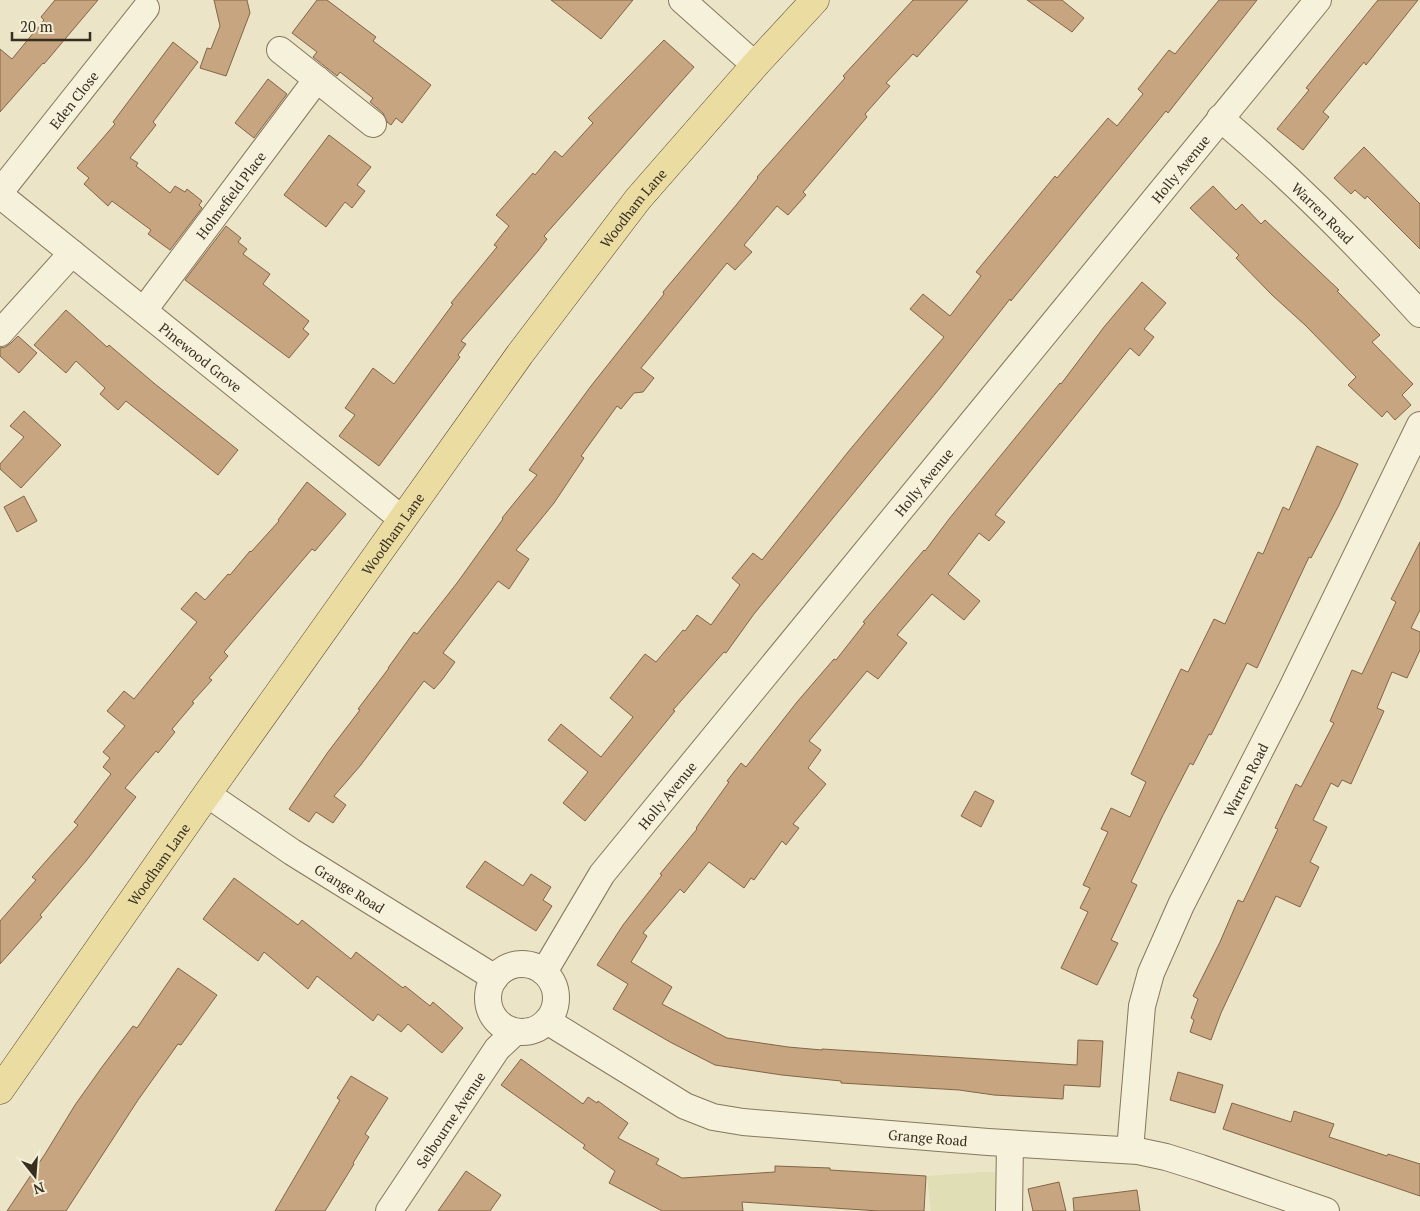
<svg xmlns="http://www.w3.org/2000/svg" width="1420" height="1211" font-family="'PT Serif',serif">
	<rect width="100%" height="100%" fill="#ebe4c7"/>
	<!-- farmland -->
	<polygon fill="#e0deb5" points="982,1172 997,1172 1022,1196 1025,1211 931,1211 927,1176"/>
	<!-- building -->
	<g fill="#c6a580" stroke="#836545">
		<polygon points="55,0 98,0 44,64 43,63 0,112 0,49 12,59 44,20 41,17"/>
		<polygon points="214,0 247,0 250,13 226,76 200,68 207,48 211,49 220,26"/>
		<polygon points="317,0 327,0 376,37 373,41 431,85 402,123 396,118 391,125 387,122 383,113 370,102 373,98 340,72 337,76 313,57 317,52 292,33"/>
		<polygon points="551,0 633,0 601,39"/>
		<polygon points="913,0 968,0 917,57 913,54 886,83 890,86 865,114 867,117 803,192 806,195 788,215 777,206 744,245 752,252 735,270 727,263 641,368 654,378 643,392 634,393 621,409 617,406 581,456 584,458 554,503 516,550 529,559 509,589 498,581 443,653 455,662 442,680 434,689 424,681 360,766 334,796 346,805 333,823 316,812 309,822 289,809 328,752 360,710 358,709 389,668 388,668 414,632 417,634 457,583 503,519 502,518 537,475 529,470 591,386 664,294 663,292 737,204 758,178 757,177 845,78 843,76"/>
		<polygon points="1027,0 1062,0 1084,18 1072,32"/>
		<polygon points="1219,0 1257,0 1168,113 1166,111 1011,301 1010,299 940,388 754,614 726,653 724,652 673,710 675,711 585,821 563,803 588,772 548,740 561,724 601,757 633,717 610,698 645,654 656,662 683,630 685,631 697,615 711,625 740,585 732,578 753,553 762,560 848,452 944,337 910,309 923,294 950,316 981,276 976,272 1055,176 1057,178 1108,118 1117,126 1143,94 1138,89 1169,50 1175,54"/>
		<polygon points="1378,0 1418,0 1366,65 1364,62 1323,112 1329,117 1303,150 1277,129 1309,90 1306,88"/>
		<polygon points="664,40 694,67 544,236 547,239 538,251 461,341 466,344 458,355 460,357 379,466 339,436 355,415 345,408 373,368 394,384 453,304 451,303 497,247 494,245 509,226 496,215 533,173 535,175 555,151 562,157 593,123 588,118"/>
		<polygon points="173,42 198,62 153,122 156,125 130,158 138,163 136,166 170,193 175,186 185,192 187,189 202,201 199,205 202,208 170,250 148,234 151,230 112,201 108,206 84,184 89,178 77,168 115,124 113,122"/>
		<polygon points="268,79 287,94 254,138 235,123"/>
		<polygon points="329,135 371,167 357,185 365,191 352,208 345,202 326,227 284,195"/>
		<polygon points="1364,147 1420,204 1420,249 1367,196 1365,199 1355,190 1351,194 1334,178"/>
		<polygon points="1213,186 1236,210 1242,204 1261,224 1265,220 1339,290 1337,291 1380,335 1372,342 1413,384 1402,395 1411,405 1395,420 1387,411 1382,417 1348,385 1356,377 1305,325 1272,295 1236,258 1239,255 1190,208"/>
		<polygon points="226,226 241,238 238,242 247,249 243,254 270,274 263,284 309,321 303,329 309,334 289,358 185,280"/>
		<polygon points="1142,282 1166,303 1144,329 1154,337 1139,356 1130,348 995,515 1005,522 989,541 979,533 948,574 980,601 964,620 932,594 897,635 907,643 878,679 867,671 809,741 821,750 808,768 826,784 793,824 799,828 786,845 782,841 754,880 751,878 744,888 709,862 684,893 680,889 643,933 647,936 631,962 672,987 662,1004 727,1038 788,1047 822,1050 822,1049 1077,1065 1078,1040 1103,1041 1100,1087 1064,1085 1063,1099 994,1095 959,1090 841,1083 841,1081 782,1075 715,1065 670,1042 613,1009 628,984 597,965 623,925 662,875 660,874 697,829 696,828 729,782 727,781 741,763 746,767 797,702 834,659 836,660 865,623 863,622 924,550 925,551 949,519 1060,383 1061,384 1104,327"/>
		<polygon points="66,310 107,347 109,345 155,384 238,450 218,475 126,401 118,410 100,394 105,388 76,361 66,373 34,345"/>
		<polygon points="18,336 37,353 19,373 0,356 0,348 5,347 11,343"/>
		<polygon points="24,411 61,445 21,488 0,469 0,464 24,437 10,426"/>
		<polygon points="1317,446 1358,464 1338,507 1311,558 1309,557 1257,668 1247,663 1211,735 1209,734 1193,765 1190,763 1163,815 1131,882 1137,885 1111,940 1118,943 1097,985 1061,968 1088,912 1080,908 1090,888 1083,885 1108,832 1101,829 1111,808 1130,817 1146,782 1131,774 1181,669 1188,672 1214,619 1225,624 1258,552 1263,554 1283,507 1289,510"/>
		<polygon points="307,482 346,514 315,551 312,549 224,652 228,656 209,678 212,680 192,702 194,703 172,729 175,732 158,753 156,751 125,788 136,797 86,861 40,915 42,917 0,964 0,921 36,880 32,877 78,825 74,822 111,774 103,767 110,758 103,752 125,726 107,711 124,691 134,699 197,622 181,609 196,592 205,600 228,574 230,575 250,551 251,552 279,521 278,520"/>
		<polygon points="24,496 37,521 17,532 4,507"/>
		<polygon points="1420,542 1420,610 1411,628 1420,632 1420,650 1407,678 1392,672 1377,708 1384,711 1351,784 1342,780 1338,787 1331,783 1313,820 1327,827 1310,862 1319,867 1300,907 1276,896 1221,1013 1211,1040 1190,1032 1194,1020 1191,1018 1198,999 1193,996 1220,942 1238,900 1243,902 1278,829 1275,828 1296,784 1301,787 1334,723 1330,721 1352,670 1362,674 1396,602 1391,599"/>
		<polygon points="975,791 994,801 981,827 961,816"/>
		<polygon points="485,861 523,886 531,874 551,887 543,900 552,906 536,931 466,887"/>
		<polygon points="234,878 298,925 302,920 351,959 356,952 403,988 405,986 430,1006 433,1002 463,1028 442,1053 408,1024 401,1032 378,1014 373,1021 317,976 308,989 264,952 258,961 203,919"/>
		<polygon points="178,968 217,995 181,1045 178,1044 138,1100 66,1211 7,1211 45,1154 75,1105 102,1067 133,1026 137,1028"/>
		<polygon points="521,1059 583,1104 588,1097 597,1103 598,1101 628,1123 618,1138 659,1159 656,1164 682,1178 775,1172 775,1166 830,1168 830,1170 926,1176 924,1211 879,1211 742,1202 743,1211 662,1211 609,1183 615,1171 583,1148 585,1145 501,1085"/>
		<polygon points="1178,1072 1223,1085 1215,1113 1170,1100"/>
		<polygon points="351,1076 388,1098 365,1134 369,1137 353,1163 354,1164 325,1211 275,1211 340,1100 337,1098"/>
		<polygon points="1232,1103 1291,1122 1294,1111 1334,1124 1329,1137 1387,1156 1388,1154 1420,1164 1420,1196 1223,1129"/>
		<polygon points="466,1171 501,1195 490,1211 438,1211"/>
		<polygon points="1059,1182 1066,1211 1033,1211 1028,1189"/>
		<polygon points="1137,1190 1140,1211 1074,1211 1073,1198"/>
	</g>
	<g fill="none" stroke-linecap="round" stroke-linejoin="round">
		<defs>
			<g id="minor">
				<polyline points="682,0 755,65"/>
				<polyline points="280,50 373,124"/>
				<path id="s1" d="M 1220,118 C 1291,178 1358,245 1420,314"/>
				<path id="s2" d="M 0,192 L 146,8"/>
				<path id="s3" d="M 0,195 L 402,519"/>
				<path id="s4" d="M 144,310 L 317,79"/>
				<polyline points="0,333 72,253"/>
				<path id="s5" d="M 207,794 L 292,852 L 495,978"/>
				<circle cx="522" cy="998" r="34"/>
				<path id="s6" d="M 544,972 L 602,874 L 1318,0"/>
				<path id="s7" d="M 547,1021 L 685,1106 L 713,1117 L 743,1122 L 988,1142 L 1138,1151 L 1166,1157 L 1201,1168 L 1326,1211"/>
				<path id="s8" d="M 1130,1150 L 1142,1006 L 1151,973 L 1181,905 L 1291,690 L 1420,425"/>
				<path id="s9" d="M 389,1211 L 497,1049 L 515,1032"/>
				<polyline points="1009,1211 1010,1144"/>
			</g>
			<g id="major">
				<path id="s10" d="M 0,1090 L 207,794 L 520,354 L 638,199 L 755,65 L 815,0"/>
			</g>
		</defs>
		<!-- minor casing -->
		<use href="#minor" stroke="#86775e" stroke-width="28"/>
		<!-- major casing -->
		<use href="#major" stroke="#544531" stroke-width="29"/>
		<!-- minor -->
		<use href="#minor" stroke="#f6f1da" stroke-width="26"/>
		<!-- major -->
		<use href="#major" stroke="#ebdca2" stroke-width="28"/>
	</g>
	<g text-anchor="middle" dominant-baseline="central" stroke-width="5" stroke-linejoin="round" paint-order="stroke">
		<!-- street labels -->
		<g font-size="14" fill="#372e20" stroke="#f3eed6">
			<text stroke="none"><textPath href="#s2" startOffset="118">Eden Close</textPath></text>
			<text stroke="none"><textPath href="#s6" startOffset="1026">Holly Avenue</textPath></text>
			<text stroke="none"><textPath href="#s4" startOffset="144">Holmefield Place</textPath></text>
			<text stroke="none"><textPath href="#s10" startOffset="1086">Woodham Lane</textPath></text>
			<text stroke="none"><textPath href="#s1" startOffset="140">Warren Road</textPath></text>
			<text stroke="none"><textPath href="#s3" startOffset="258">Pinewood Grove</textPath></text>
			<text stroke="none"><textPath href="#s6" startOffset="621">Holly Avenue</textPath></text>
			<text stroke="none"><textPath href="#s10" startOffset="681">Woodham Lane</textPath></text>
			<text stroke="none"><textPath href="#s8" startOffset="394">Warren Road</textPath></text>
			<text stroke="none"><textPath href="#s6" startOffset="216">Holly Avenue</textPath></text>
			<text stroke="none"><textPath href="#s10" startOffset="276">Woodham Lane</textPath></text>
			<text stroke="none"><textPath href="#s5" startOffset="171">Grange Road</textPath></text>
			<text stroke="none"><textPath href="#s9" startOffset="110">Selbourne Avenue</textPath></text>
			<text stroke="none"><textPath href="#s7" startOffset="408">Grange Road</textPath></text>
		</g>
	</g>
	<!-- north arrow -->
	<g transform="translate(35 1176) rotate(163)" stroke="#f3eed6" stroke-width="4" paint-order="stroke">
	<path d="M0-4L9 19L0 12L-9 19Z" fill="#372e20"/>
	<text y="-8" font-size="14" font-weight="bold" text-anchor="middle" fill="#372e20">N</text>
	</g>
	<!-- scale -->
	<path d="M12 32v8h78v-8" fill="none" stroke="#372e20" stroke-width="2.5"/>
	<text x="20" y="32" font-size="15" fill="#372e20" stroke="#f3eed6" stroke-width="4" paint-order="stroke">20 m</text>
</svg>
